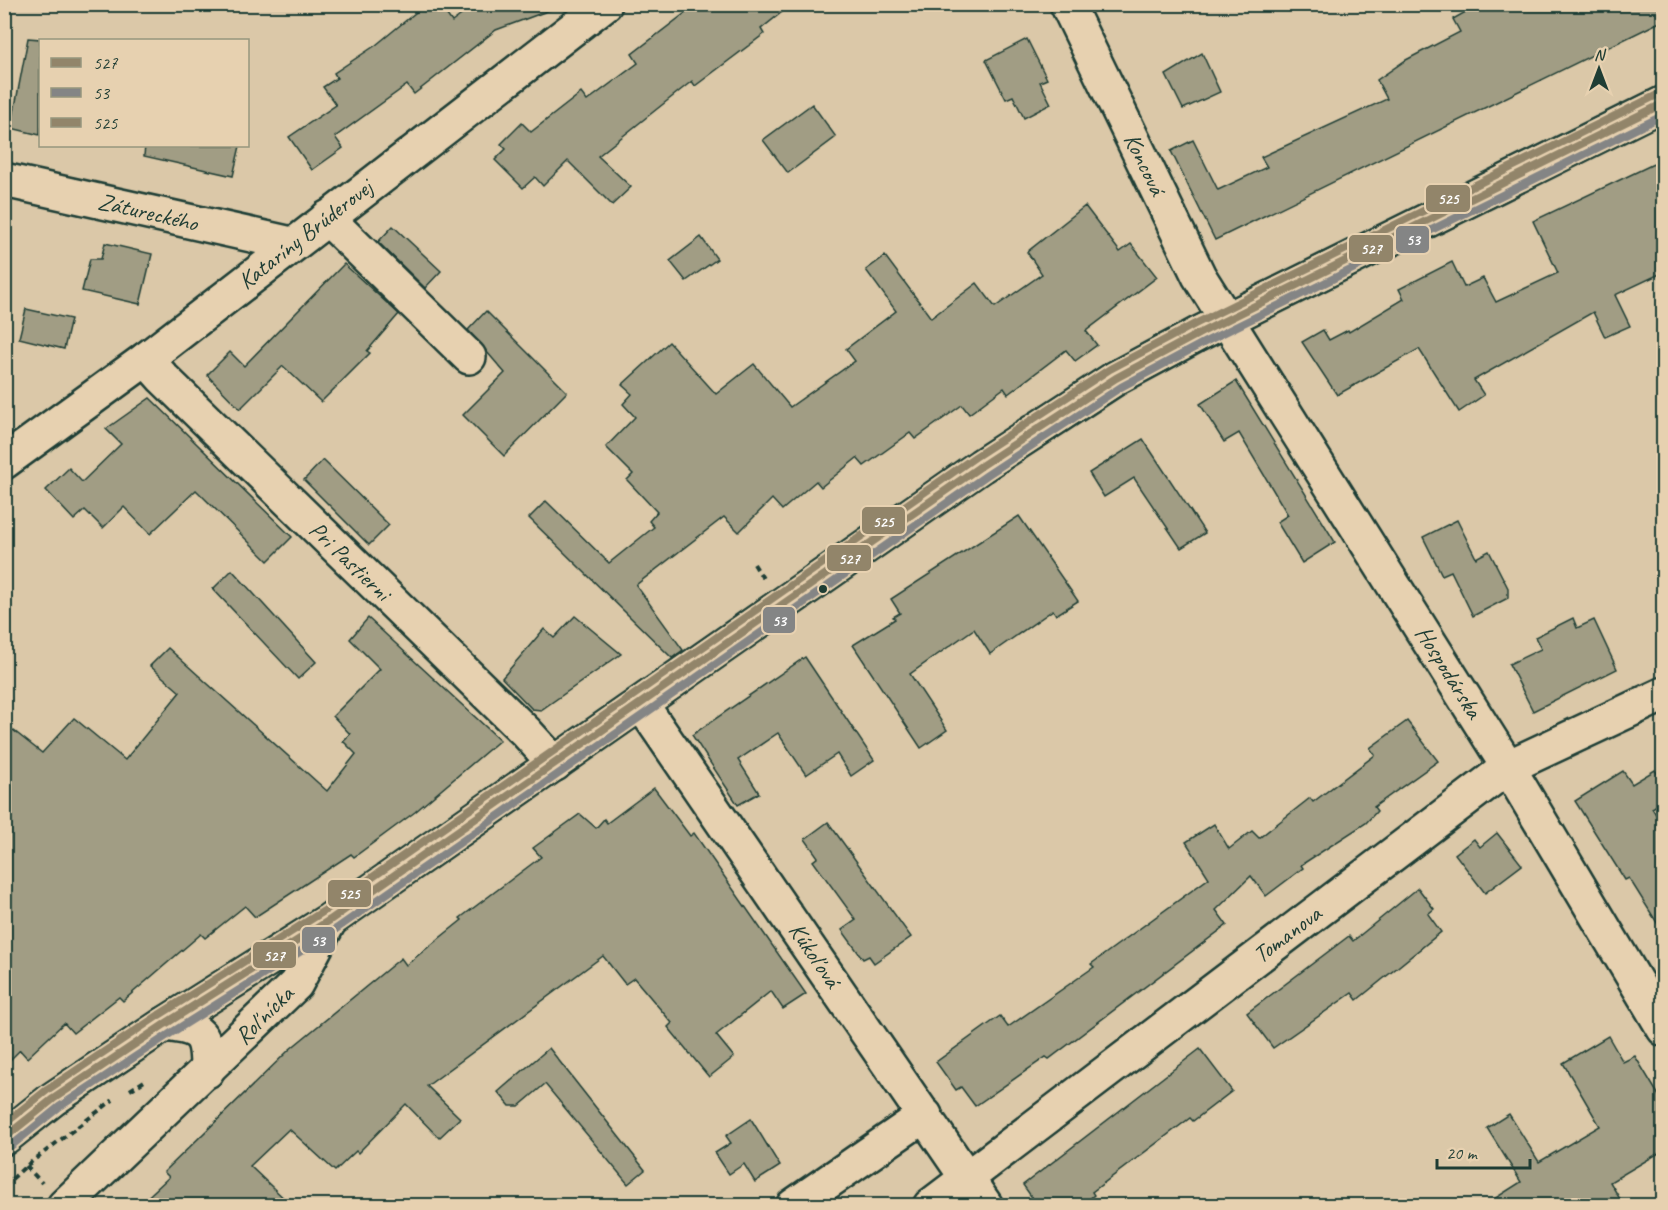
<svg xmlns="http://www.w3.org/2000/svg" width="1668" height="1210" font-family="Caveat,sans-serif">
	<rect width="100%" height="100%" fill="#dbc8a8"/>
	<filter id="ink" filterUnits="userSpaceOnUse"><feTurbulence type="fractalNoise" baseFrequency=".0167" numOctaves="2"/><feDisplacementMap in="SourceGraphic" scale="12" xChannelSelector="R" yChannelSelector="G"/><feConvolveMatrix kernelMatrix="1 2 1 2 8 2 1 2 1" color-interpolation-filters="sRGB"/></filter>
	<g filter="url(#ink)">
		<!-- building -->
		<g fill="#a19d84" stroke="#1f3d34" stroke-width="1.5">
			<polygon points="426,4 439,4 452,22 476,4 557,4 558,7 496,30 414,94 407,85 335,137 343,148 312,170 289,137 336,105 323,87 337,78 334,73 376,45"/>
			<polygon points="697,4 792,4 761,29 764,34 695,86 692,81 598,156 631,187 612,205 568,161 543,186 535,177 523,188 495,160 506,149 501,144 522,123 531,132 581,93 587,101 638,63 632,54"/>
			<polygon points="1480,4 1664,4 1664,20 1215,240 1171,151 1193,140 1218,190 1267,167 1261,157 1387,99 1377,80 1406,60 1460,32 1453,19"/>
			<polygon points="28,38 40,39 40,135 11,128"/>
			<polygon points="1027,39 1047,79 1040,82 1051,104 1024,118 1013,96 1006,99 986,60"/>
			<polygon points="1202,53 1220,92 1183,109 1166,75"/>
			<polygon points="812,104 836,137 788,173 763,140"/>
			<polygon points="145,146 240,146 233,176 144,156"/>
			<polygon points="1664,159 1664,272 1615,295 1630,326 1605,337 1593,312 1474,380 1484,395 1459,412 1419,349 1337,395 1302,342 1323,330 1329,340 1348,330 1349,332 1404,299 1399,289 1452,262 1464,287 1483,278 1496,302 1558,273 1533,221"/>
			<polygon points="1085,206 1120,252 1131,244 1157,277 1086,331 1097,345 1075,361 1066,350 1008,394 1004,388 969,414 962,405 915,439 910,433 864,466 857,458 821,487 816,481 782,510 772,499 739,532 724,517 636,585 683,650 672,658 529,518 546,501 609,563 654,527 649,521 657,512 627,480 633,474 606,447 635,417 623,404 632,394 622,385 669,342 716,394 754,364 790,407 855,361 846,349 896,311 866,270 885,256 931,318 977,283 995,307 1042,274 1027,252"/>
			<polygon points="393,226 441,271 425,288 378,242"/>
			<polygon points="701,237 717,259 686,281 670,261"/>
			<polygon points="105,243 152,254 140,304 82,291 90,259 101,259"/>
			<polygon points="344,264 399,314 367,351 370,353 321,402 283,366 240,409 207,375 230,352 244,366"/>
			<polygon points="26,309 71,319 64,349 19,338"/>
			<polygon points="486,311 567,392 504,456 463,415 505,373 468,330"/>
			<polygon points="1236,381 1335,542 1302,563 1277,522 1288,515 1239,433 1224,442 1200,404"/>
			<polygon points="150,398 292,537 268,561 196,490 150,534 124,507 103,528 85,510 74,520 46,490 69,468 82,482 121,444 106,429"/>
			<polygon points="1143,439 1205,533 1181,548 1134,478 1104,497 1089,473"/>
			<polygon points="323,460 389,525 369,545 304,480"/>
			<polygon points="1019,516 1078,601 1056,615 1053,610 990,654 974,629 910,674 947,730 921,748 853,645 895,619 893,617 900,613 891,599"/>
			<polygon points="1457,520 1476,558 1489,551 1508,588 1508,598 1473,616 1451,571 1442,575 1423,537"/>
			<polygon points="232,570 316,662 298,679 213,589"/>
			<polygon points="575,616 621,654 541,710 532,709 502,678 544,629 554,638"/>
			<polygon points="368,618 500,740 415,812 354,857 351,854 255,917 245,906 205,938 201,934 123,1001 119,997 73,1033 64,1023 27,1058 20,1050 4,1066 4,723 42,753 74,718 125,760 180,692 150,666 168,648 327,791 356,754 343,741 350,734 333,716 380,669 350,639"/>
			<polygon points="1573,618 1577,628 1594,620 1617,669 1533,711 1509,664 1541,649 1535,637"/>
			<polygon points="805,657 874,760 851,776 837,754 806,775 778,733 738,760 759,793 738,805 692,735"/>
			<polygon points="1407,721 1438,761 1374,807 1377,811 1366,823 1301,865 1303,868 1266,896 1251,876 1216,910 1227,925 1049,1059 1046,1057 975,1106 961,1087 956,1090 936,1062 1000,1016 1008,1027 1094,967 1091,964 1209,878 1186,842 1214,824 1229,849 1252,831 1259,838 1310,798 1313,802 1375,755 1370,748"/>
			<polygon points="1655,770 1664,784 1664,801 1652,808 1664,827 1664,934 1629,878 1625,880 1575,801 1623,771 1632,784"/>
			<polygon points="654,788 690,836 694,833 806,994 783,1009 771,991 716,1035 734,1057 709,1077 668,1027 672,1023 634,978 625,984 603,956 427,1086 460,1118 439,1138 406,1104 358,1153 356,1151 335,1171 289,1129 250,1166 292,1206 138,1206 169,1177 164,1172 290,1049 401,958 406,965 462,920 460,918 541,857 533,848 580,814 596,828 604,819 607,823"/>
			<polygon points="828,822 911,937 874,963 869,956 863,959 842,930 856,920 813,861 818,857 805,839"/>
			<polygon points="1497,833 1522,865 1485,893 1455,854 1474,839 1480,847"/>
			<polygon points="1418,888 1434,909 1428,914 1441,932 1357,1000 1352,993 1273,1048 1247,1013 1349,936 1353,941"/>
			<polygon points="1608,1036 1623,1062 1635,1056 1664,1104 1664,1150 1610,1182 1624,1206 1483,1206 1521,1182 1487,1128 1509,1114 1539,1162 1600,1126 1563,1063"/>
			<polygon points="549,1048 645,1170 628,1184 545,1084 519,1106 510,1106 498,1092"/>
			<polygon points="1200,1049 1232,1091 1193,1121 1190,1118 1092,1192 1094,1195 1081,1206 1038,1206 1023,1185"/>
			<polygon points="751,1119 780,1166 755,1182 744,1164 729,1174 715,1153 731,1143 726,1136"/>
		</g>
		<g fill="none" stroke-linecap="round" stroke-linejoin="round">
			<defs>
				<g id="minor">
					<polyline points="1067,4 1199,276 1508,767 1664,1029"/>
					<polyline points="4,180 292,244"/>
					<polyline points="327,218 469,357"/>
					<polyline points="146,359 163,378 526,732 555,764"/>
					<polyline points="4,462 146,359 605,4"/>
					<polyline points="642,705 986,1206"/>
					<path d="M 165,1024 C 202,1028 207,1034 207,1071"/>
					<polyline points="4,1138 53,1099 165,1024 330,920 981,466 1116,378 1200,333 1664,103"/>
					<polyline points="64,1206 296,984 329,922"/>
					<polyline points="793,1206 925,1115"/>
					<polyline points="930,1206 1508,767 1664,694"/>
				</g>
			</defs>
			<!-- minor casing -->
			<use href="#minor" stroke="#1f3d34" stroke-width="38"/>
			<!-- path -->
			<g stroke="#1f3d34" stroke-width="4" stroke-dasharray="6 4.5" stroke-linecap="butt">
				<polyline points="754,564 764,580"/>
				<polyline points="130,1090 146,1080"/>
				<polyline points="26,1166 42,1183"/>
				<polyline points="4,1186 26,1166 113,1100"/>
			</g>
			<!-- minor -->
			<use href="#minor" stroke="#e7d1b0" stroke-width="33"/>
			<defs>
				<polyline id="bus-1" points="4,1138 53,1099 165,1024 330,920 981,466 1116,378 1200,333 1664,103"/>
				<polyline id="bus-2" points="11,1146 59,1107 171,1033 336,929 987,475 1121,387 1205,342 1664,115"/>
				<polyline id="bus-3" points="4,1124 47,1090 159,1015 324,911 975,457 1110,369 1195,324 1659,94"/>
			</defs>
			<!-- bus-1 casing -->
			<use href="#bus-1" stroke="#e7d1b0" stroke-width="12"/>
			<!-- bus-2 casing -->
			<use href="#bus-2" stroke="#e7d1b0" stroke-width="12"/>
			<!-- bus-3 casing -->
			<use href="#bus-3" stroke="#e7d1b0" stroke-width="12"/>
			<!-- bus-1 -->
			<use href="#bus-1" stroke="#92856a" stroke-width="8"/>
			<!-- bus-2 -->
			<use href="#bus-2" stroke="#848585" stroke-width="8"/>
			<!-- bus-3 -->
			<use href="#bus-3" stroke="#92856a" stroke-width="8"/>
		</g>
	</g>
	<!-- markers -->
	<circle fill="#1f3d34" stroke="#e7d1b0" stroke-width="2" cx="823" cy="589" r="5"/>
	<g text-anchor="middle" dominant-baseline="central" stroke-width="4.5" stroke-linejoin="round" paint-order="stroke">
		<!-- street labels -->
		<g font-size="24" fill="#1f3d34" stroke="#e7d1b0">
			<text transform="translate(1145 164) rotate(64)">Koncová</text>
			<text transform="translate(148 212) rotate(13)">Zátureckého</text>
			<text transform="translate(305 234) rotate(-38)">Kataríny Brúderovej</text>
			<text transform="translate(350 561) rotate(44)">Pri Pastierni</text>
			<text transform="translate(1449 672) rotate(58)">Hospodárska</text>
			<text transform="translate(1287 934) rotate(-37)">Tomanova</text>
			<text transform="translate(815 955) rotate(56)">Kúkoľová</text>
			<text transform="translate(264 1015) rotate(-45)">Roľnícka</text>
		</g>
	</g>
	<g stroke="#e7d1b0" stroke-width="2">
		<rect x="1425" y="184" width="46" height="29" rx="6" fill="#92856a"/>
		<rect x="1395" y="225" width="35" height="29" rx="6" fill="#848585"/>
		<rect x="1348" y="234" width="46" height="29" rx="6" fill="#92856a"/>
		<rect x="861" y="506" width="45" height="29" rx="6" fill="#92856a"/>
		<rect x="826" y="544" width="46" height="28" rx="6" fill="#92856a"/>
		<rect x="762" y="606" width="34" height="28" rx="6" fill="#848585"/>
		<rect x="327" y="879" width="45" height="29" rx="6" fill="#92856a"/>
		<rect x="301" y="926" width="35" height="28" rx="6" fill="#848585"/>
		<rect x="252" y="941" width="45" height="28" rx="6" fill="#92856a"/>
	</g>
	<g font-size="16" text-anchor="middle" font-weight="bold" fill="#fff">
		<text x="1448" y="204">525</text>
		<text x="1413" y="245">53</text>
		<text x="1371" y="254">527</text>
		<text x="883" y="527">525</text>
		<text x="849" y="564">527</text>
		<text x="779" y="626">53</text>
		<text x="349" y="899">525</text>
		<text x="318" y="946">53</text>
		<text x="274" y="961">527</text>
	</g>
	<!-- margin -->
	<rect width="1668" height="1210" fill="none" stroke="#e7d1b0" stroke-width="24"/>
	<rect x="12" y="12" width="1644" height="1186" fill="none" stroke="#1f3d34" stroke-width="2" filter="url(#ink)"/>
	<!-- legend -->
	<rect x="39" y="39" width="210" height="108" fill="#e7d1b0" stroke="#97967e" stroke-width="1.5"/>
	<rect x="51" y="58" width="30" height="9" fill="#92856a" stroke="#97967e" stroke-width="1.5"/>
	<text x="93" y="69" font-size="18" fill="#1f3d34">527</text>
	<rect x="51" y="88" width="30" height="9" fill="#848585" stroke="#97967e" stroke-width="1.5"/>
	<text x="93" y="99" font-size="18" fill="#1f3d34">53</text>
	<rect x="51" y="118" width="30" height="9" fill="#92856a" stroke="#97967e" stroke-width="1.5"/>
	<text x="93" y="129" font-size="18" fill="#1f3d34">525</text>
	<!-- north arrow -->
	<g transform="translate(1599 69)" stroke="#e7d1b0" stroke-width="4.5" paint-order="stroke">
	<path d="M0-4.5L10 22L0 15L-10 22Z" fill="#1f3d34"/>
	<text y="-9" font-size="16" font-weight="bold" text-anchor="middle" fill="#1f3d34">N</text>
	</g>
	<!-- scale -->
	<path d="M1437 1159v9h93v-9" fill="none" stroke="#1f3d34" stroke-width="3"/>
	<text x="1446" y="1159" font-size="18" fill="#1f3d34" stroke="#e7d1b0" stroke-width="4.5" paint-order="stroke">20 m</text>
</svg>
